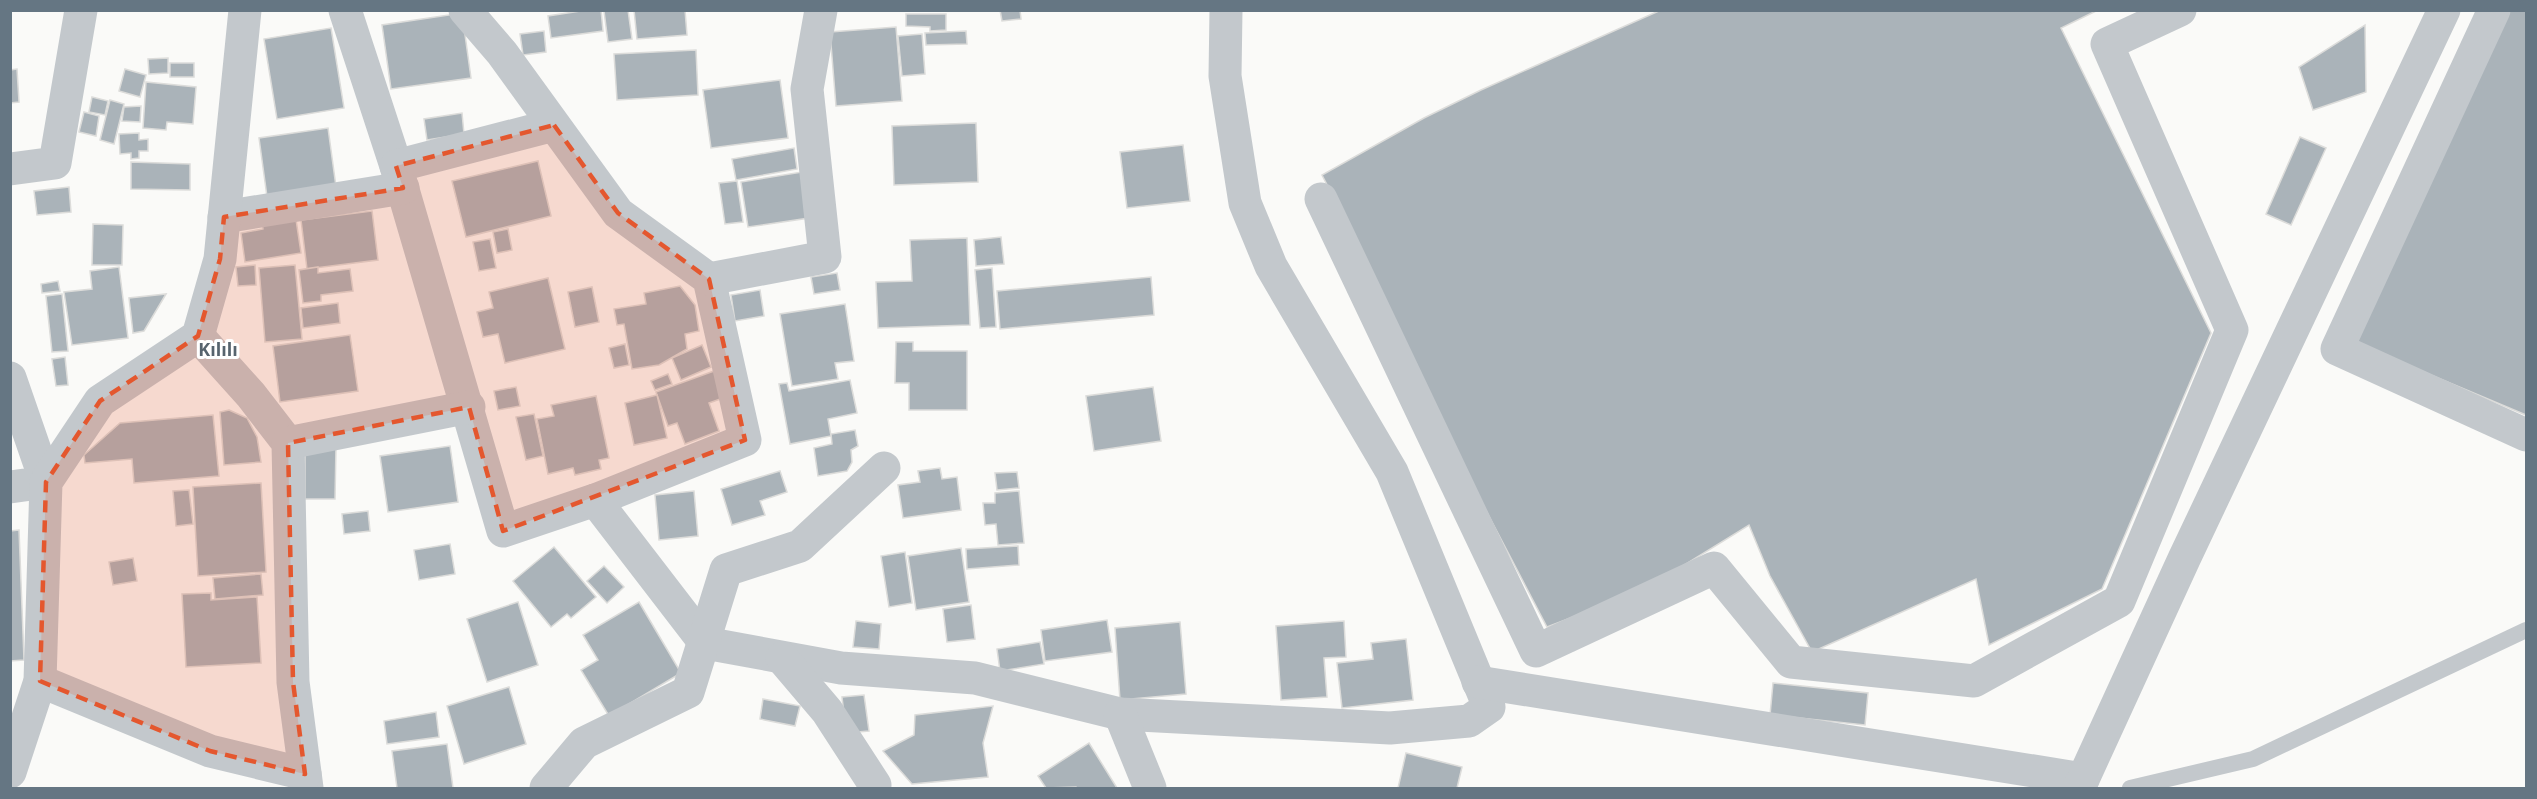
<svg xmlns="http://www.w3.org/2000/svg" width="2537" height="799" font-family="'Open Sans',sans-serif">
	<rect width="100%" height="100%" fill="#fafaf8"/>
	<!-- building -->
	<g fill="#aab3b9" stroke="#dcdcda" stroke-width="1.5">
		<polygon points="587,10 601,10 603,31 551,38 548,16"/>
		<polygon points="628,10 632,39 608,42 604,11"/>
		<polygon points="634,10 685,10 687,35 637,39"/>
		<polygon points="1000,10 1020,10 1021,19 1002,21"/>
		<polygon points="1661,10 2098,10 2061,28 2211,333 2102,589 1989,645 1976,579 1812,652 1770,576 1749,525 1644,590 1547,627 1408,362 1370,268 1322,175 1424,118 1481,90"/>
		<polygon points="2506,10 2526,10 2526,415 2352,342"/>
		<polygon points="462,13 471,78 391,89 382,25"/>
		<polygon points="906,14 946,14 946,30 930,31 930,27 906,26"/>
		<polygon points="2365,25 2366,92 2313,110 2299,67"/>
		<polygon points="896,27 902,101 836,106 830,32"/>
		<polygon points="331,28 344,108 277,119 264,39"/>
		<polygon points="544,31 546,52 523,55 520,34"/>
		<polygon points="966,31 967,44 926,45 925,33"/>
		<polygon points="922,34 925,74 902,76 898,36"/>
		<polygon points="696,50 698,95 617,100 614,54"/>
		<polygon points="168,58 168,73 149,74 148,59"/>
		<rect x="170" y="63" width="24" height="14"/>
		<polygon points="17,69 19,102 10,103 10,70"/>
		<polygon points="125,69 146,75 140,97 119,91"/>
		<polygon points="780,80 788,138 711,148 703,90"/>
		<polygon points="146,82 196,87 193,124 167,122 166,130 143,128"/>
		<polygon points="92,97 108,101 105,115 89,112"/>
		<polygon points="110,100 124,104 114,144 100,140"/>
		<polygon points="141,106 140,122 122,121 124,107"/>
		<polygon points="84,112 99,116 96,136 79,132"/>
		<polygon points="462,113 464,134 427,140 424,119"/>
		<polygon points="976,123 978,182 894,185 892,126"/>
		<polygon points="328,128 337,194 268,204 259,138"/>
		<polygon points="139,133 139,140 148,139 148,151 139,151 139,158 131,159 131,153 120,154 119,134"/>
		<polygon points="2300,137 2326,148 2291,225 2266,214"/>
		<polygon points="1183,145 1190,201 1127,208 1120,152"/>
		<polygon points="794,148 797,169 736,180 732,159"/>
		<polygon points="538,161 551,216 466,237 452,181"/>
		<polygon points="131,162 190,164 190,190 131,189"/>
		<polygon points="802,172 809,218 748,227 741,182"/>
		<polygon points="737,181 743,222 725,224 719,183"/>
		<polygon points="69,187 71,212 37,215 34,191"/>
		<polygon points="372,211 378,260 307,269 301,220"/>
		<polygon points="295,213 301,253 245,262 241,233 263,229 261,218"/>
		<polygon points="93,224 123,225 122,265 92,265"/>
		<polygon points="508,229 512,250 497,253 493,232"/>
		<polygon points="1001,237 1004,264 976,266 974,240"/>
		<polygon points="967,238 970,325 878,328 876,282 912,281 910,240"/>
		<polygon points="490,239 496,268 479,271 473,242"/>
		<polygon points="255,265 256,285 238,286 236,267"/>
		<polygon points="295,265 302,339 265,342 259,268"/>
		<polygon points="119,267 128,338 72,345 64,292 92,289 90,271"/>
		<polygon points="318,267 318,273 350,269 353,291 321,295 321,301 303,303 299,270"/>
		<polygon points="992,268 996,327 980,328 975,270"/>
		<polygon points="837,273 840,290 814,294 811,277"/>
		<polygon points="1151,277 1154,315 1000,329 997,291"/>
		<polygon points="548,278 565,349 505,363 498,334 483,337 477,312 493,308 489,292"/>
		<polygon points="58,281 60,291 42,293 41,284"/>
		<polygon points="680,286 695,305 699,331 685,334 687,349 659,365 632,369 624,324 617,325 614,309 646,304 644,293"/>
		<polygon points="592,287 599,322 575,327 568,292"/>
		<polygon points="760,290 764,316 735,321 731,295"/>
		<polygon points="62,294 68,351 52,352 46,296"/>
		<polygon points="166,294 144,331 133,333 129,298"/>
		<polygon points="338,303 340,323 303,328 301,308"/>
		<polygon points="845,304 854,361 835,363 838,379 792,386 780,314"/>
		<polygon points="350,335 358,391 280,402 273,346"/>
		<polygon points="896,342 913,342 913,351 967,351 967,410 909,410 909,383 895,383"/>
		<polygon points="625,344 629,365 614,368 609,348"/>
		<polygon points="702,345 711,367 681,380 672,358"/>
		<polygon points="65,357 68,385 56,386 52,359"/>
		<polygon points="714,371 723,398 709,403 719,431 685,444 677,423 668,426 656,392"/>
		<polygon points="668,374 672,384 655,390 651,381"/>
		<polygon points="850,380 857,413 828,419 831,436 790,444 779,384 787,383 789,391"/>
		<polygon points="516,387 520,406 498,410 494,391"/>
		<polygon points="1153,387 1161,441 1094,451 1086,396"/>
		<polygon points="657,395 667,438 634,445 625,403"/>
		<polygon points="596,396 609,458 599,460 601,469 575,475 573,468 548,474 537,419 554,416 551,405"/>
		<polygon points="229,410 247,418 257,437 261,462 224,465 220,412"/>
		<polygon points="534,414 543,456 526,460 516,417"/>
		<polygon points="213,415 219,476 134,483 132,459 85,463 84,455 120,423"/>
		<polygon points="855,430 858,446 851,450 852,462 847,471 818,476 814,448 832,444 831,434"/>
		<polygon points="305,446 336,446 335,499 305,499"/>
		<polygon points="450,446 458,502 388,512 380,456"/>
		<polygon points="940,468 942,479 957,477 961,510 903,518 898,485 920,482 918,471"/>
		<polygon points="780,471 787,492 760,501 765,515 732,525 721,489"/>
		<polygon points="1017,472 1019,488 997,490 995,473"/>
		<polygon points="261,483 266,572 198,576 193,487"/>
		<polygon points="189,490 193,524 176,526 173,491"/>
		<polygon points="694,491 698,536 659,540 655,495"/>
		<polygon points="1019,491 1024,543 998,545 996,524 985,525 983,503 995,503 995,493"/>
		<polygon points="368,511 370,531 344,534 342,514"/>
		<polygon points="19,530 24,660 10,661 10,531"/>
		<polygon points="450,544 455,574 419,580 414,550"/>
		<polygon points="1018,546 1019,565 967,569 966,549"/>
		<polygon points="554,547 596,597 571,618 567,614 551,627 513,581"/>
		<polygon points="961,548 969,602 916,610 908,556"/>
		<polygon points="905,552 912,603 889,607 881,556"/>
		<polygon points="133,558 137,581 113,585 109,562"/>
		<polygon points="604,566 624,587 607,603 587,581"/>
		<polygon points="261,574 263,595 215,599 213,578"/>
		<polygon points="211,593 211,600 257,597 261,663 186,667 182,594"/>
		<polygon points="518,602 538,665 487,682 467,619"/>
		<polygon points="639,602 681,673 609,716 581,670 598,660 583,635"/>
		<polygon points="971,605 975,639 947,642 943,609"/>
		<polygon points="1107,620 1112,652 1045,661 1041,630"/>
		<polygon points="856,621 881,624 879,649 853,647"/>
		<polygon points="1344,621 1346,657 1324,658 1327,697 1281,700 1276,626"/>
		<polygon points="1180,622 1186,694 1120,700 1115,628"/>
		<polygon points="1406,639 1413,700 1342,708 1337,663 1373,659 1371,643"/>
		<polygon points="1040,642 1044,664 1000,671 997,649"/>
		<polygon points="1773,683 1868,693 1865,725 1770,715"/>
		<polygon points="509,687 526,744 464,764 447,706"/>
		<polygon points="864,695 869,731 846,733 842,697"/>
		<polygon points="763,699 800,706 795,726 760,719"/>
		<polygon points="993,706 983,743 988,777 912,784 883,751 914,735 915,715"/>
		<polygon points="436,712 439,737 387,744 384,721"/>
		<polygon points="1089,743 1117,788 1077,788 1076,787 1046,788 1038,776"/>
		<polygon points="447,744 453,788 397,788 392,751"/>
		<polygon points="1406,753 1462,767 1457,788 1398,788"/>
	</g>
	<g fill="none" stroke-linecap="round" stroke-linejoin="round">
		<!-- service -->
		<polyline stroke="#c3c8cc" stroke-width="16" points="2130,788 2253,759 2526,630"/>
		<!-- minor -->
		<g stroke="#c3c8cc" stroke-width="33">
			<polyline points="345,10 396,166"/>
			<polyline points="465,10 502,53 618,213 709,279 745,440 595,500 503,531 396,166 554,125"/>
			<polyline points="2494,10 2337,349 2526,435"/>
			<polyline points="10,169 55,163 81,10"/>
			<polyline points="1321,199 1536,651 1714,568 1791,662 1974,681 2119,601 2232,330 2107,44 2180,10"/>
			<polyline points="224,217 403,188"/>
			<polyline points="709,279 825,257 807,89 821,10"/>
			<polyline points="198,336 251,395 288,443 293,682 307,788"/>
			<polyline points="10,378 46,482 10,487"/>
			<polyline points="288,443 469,407"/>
			<polyline points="595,500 705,643 841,668 975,678 1120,714 1390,728 1469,721 1489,707 1392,472 1271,266 1245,203 1225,76 1226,10"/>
			<polyline points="782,658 827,711 875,785"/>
			<polyline points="40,681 210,751 305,774"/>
			<polyline points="1478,682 2083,779"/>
			<polyline points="1120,714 1150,788"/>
			<polyline points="10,772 40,681 46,482 100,401 198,336 220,259 245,10"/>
			<polyline points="546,788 584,743 688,692 726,570 800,546 884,468"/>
		</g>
		<!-- tertiary -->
		<polyline stroke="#c3c8cc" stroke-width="33" points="2079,788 2184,559 2444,10"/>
	</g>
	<!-- marked area -->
	<path fill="#e4572e" fill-opacity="0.2" stroke="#e4572e" stroke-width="4.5" stroke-dasharray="12 8" stroke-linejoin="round" d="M 554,125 L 618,213 L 709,279 L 745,440 L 503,531 L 469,407 L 288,443 L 293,682 L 305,774 L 210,751 L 40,681 L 46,482 L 100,401 L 198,336 L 220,259 L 224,217 L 403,188 L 396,166 Z"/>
	<g text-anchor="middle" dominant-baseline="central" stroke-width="6" stroke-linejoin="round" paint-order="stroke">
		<!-- quarter labels -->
		<g font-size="18" font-weight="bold" fill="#57646e" stroke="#fff">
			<text x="218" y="349">Kılılı</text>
		</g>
	</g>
	<!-- border -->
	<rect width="2537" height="799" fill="none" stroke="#657683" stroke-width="24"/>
</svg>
